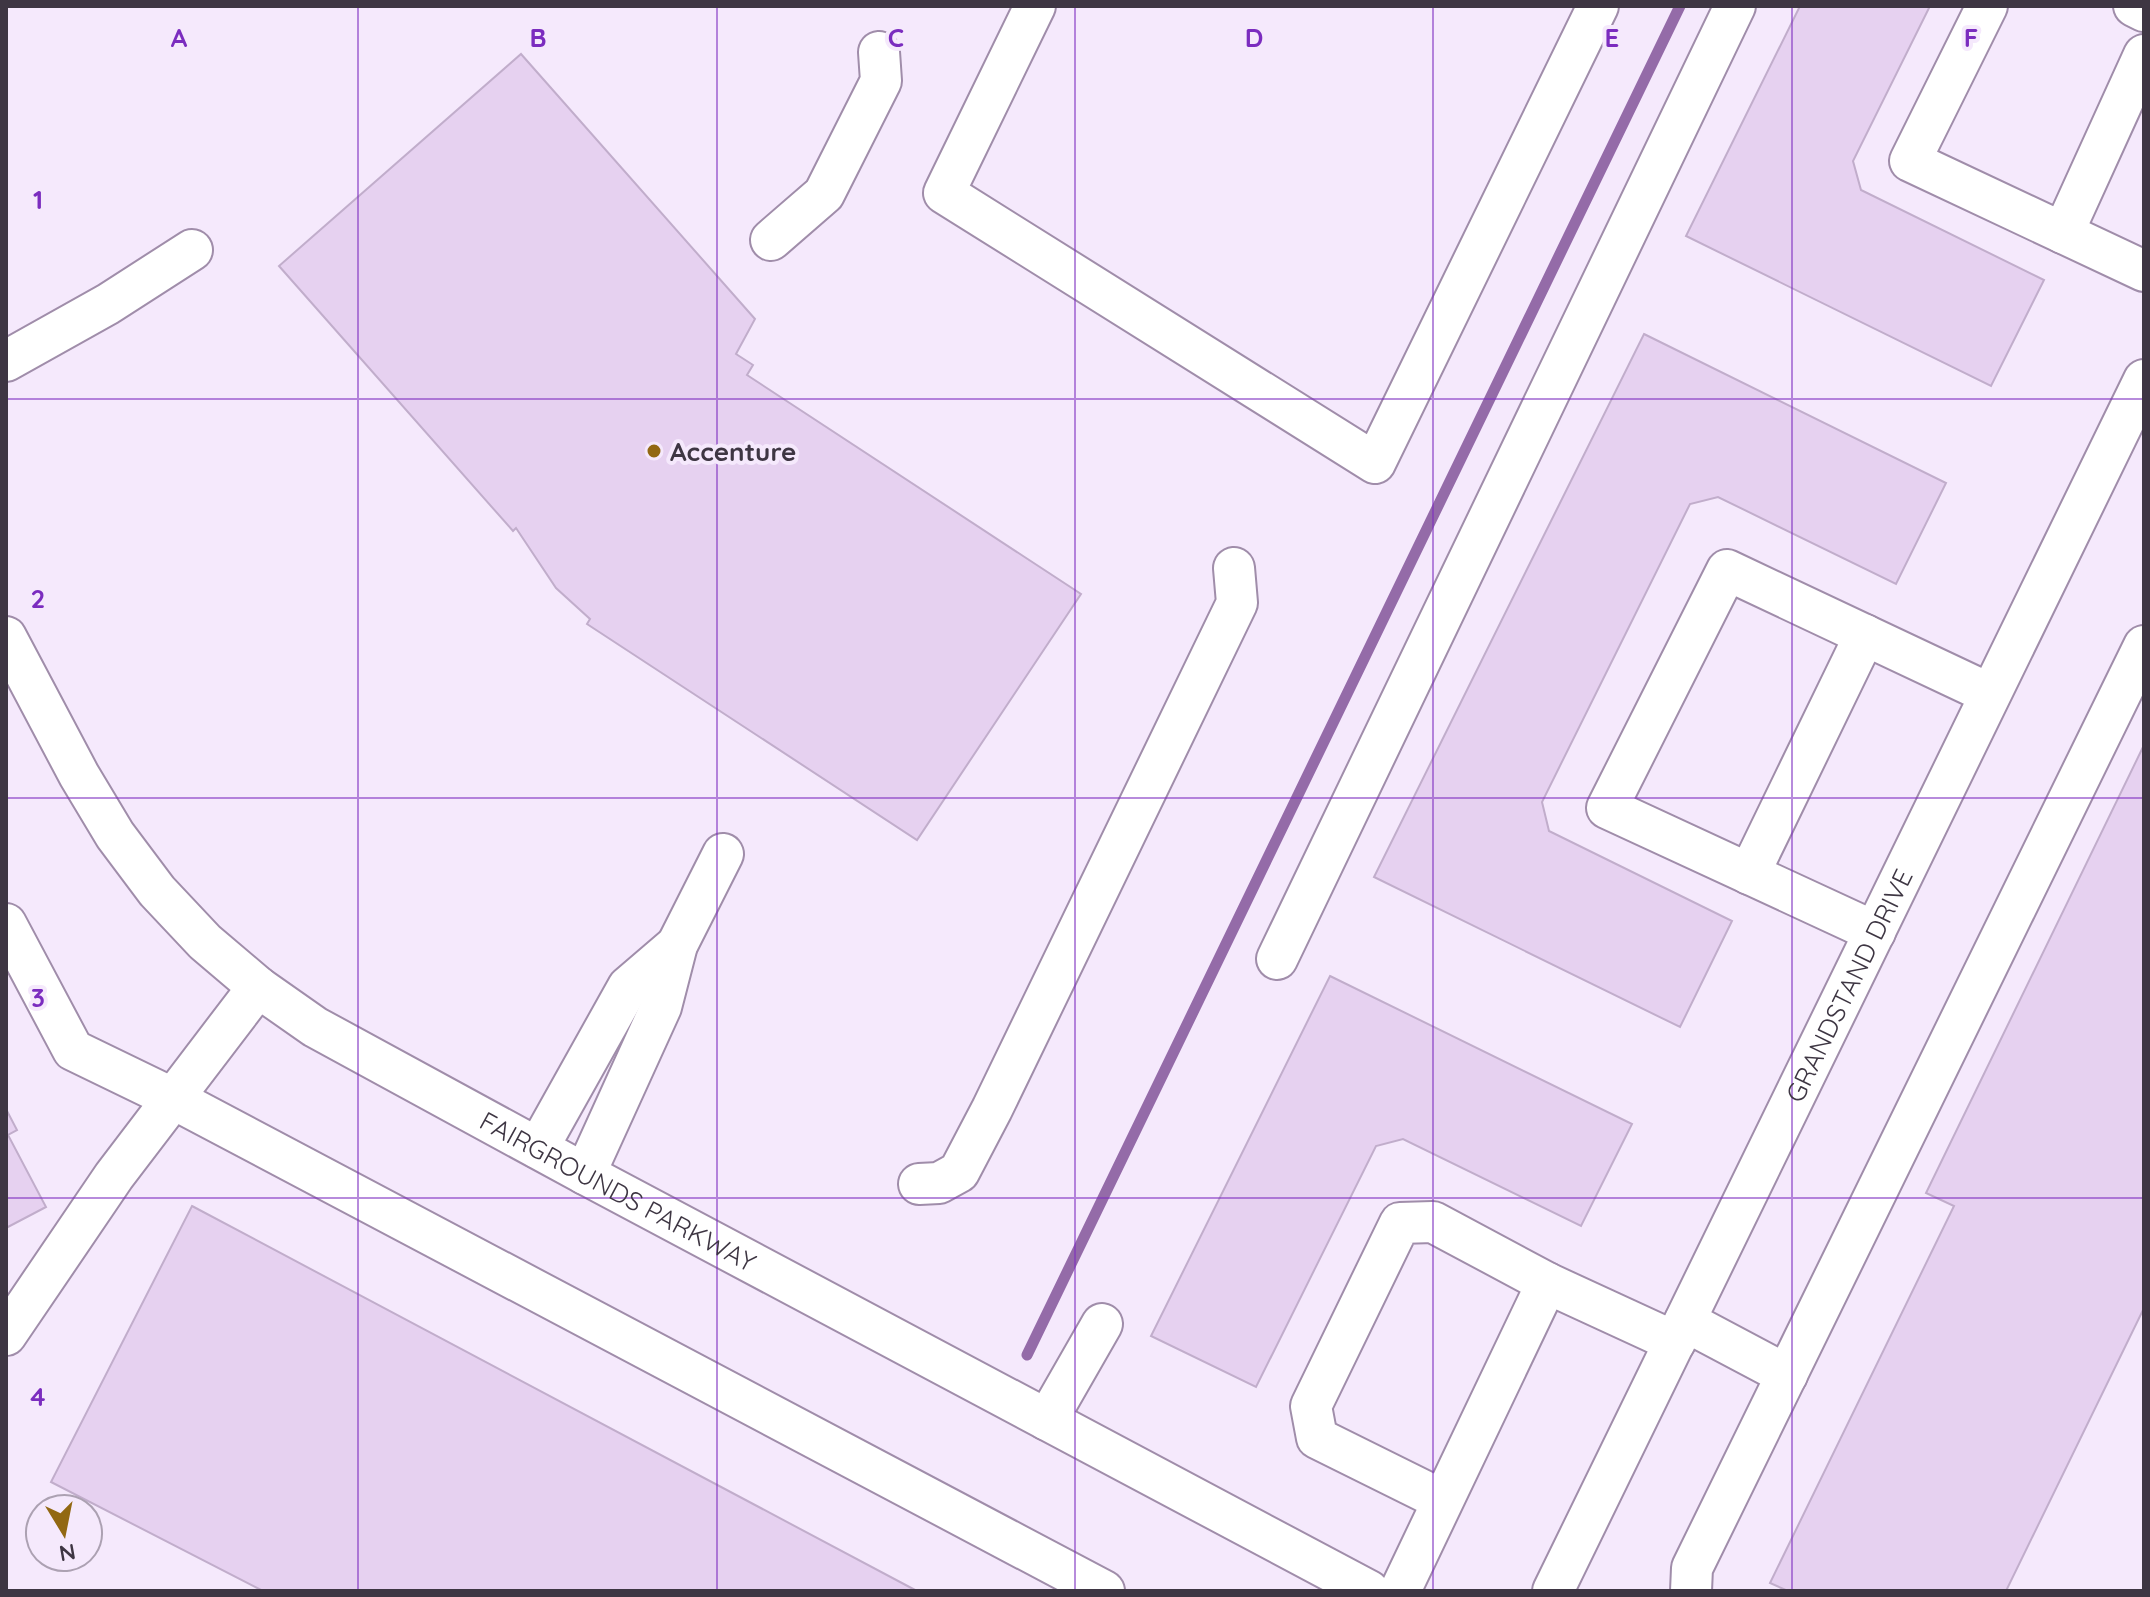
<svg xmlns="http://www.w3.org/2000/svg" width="2150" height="1597" font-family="Quicksand,sans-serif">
	<rect width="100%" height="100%" fill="#f5e9fc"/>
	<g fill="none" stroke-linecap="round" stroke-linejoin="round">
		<!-- stream -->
		<polyline stroke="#946ba8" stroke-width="11" points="1027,1355 1680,6"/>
	</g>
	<!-- building -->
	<g fill="#e6d1f0" stroke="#c1adcb" stroke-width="2">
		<polygon points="1800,6 1930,6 1853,161 1861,190 2044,280 1991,386 1686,236"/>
		<polygon points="521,54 755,319 736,354 753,365 747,375 1081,594 917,840 587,624 590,619 556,588 516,528 513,531 279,266"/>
		<polygon points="1644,334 1946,483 1896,584 1718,497 1690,504 1542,802 1549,831 1732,921 1680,1027 1374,877"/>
		<polygon points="2144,745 2144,1308 2006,1591 1788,1591 1770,1583 1954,1206 1926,1193"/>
		<polygon points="1330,976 1632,1124 1581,1226 1403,1139 1376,1146 1256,1387 1151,1336"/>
		<polygon points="6,1109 17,1130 8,1135 46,1207 6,1228"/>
		<polygon points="192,1206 917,1591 263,1591 51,1482"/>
	</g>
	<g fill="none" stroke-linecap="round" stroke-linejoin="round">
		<defs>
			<g id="minor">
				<polyline points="1035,6 944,193 1375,463 1598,6"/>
				<polyline points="1987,6 1910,161 2144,271"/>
				<polyline points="2134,6 2144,11"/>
				<polyline points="2063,233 2144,55"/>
				<polyline points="771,240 824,194 881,81 879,52"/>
				<polyline points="6,361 108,304 192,250"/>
				<path id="s1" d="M 6,637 L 79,775 L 115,835 L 157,891 L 205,942 L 258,987 L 315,1027 L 585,1174 L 1369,1591"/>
				<polyline points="1749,874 1865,635"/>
				<polyline points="6,924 73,1050 172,1098 1104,1591"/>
				<polyline points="1875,932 1607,808 1727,570 1990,694"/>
				<polyline points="1277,959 1735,6"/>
				<polyline points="538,1148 628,987 677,945"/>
				<polyline points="585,1174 661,1007 677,945 723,854"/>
				<polyline points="919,1184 939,1183 959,1172 992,1109 1237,603 1234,568"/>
				<polyline points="1685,1321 1787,1375"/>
				<polyline points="6,1335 114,1176 258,987"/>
				<polyline points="1047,1420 1102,1324"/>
				<polyline points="1442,1500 1317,1438 1311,1406 1400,1223 1433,1222 1547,1283"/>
				<polyline points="1400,1591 1547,1283 1675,1342"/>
				<path id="s2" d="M 1553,1591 L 2144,380"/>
				<polyline points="1691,1591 1692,1568 2144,646"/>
			</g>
		</defs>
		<!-- minor casing -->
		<use href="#minor" stroke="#a08daa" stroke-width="44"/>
		<!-- minor -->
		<use href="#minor" stroke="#fff" stroke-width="40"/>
	</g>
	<!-- grid -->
	<path fill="none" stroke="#7b2cbf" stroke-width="2" stroke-opacity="0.55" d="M 358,6 L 358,1591M 717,6 L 717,1591M 1075,6 L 1075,1591M 1433,6 L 1433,1591M 1792,6 L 1792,1591M 6,399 L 2144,399M 6,798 L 2144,798M 6,1198 L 2144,1198"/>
	<!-- markers -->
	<circle fill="#926812" stroke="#f5e9fc" stroke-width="3" cx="654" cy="451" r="8"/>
	<g text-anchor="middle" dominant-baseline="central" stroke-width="8" stroke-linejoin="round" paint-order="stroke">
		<!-- poi labels -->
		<g font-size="26" font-weight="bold" fill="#3e3643" stroke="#f5e9fc" text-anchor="start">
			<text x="670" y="451">Accenture</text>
		</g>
		<!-- street labels -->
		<g font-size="26" fill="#3e3643" stroke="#f5e9fc">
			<text stroke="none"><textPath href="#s2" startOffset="674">GRANDSTAND DRIVE</textPath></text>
			<text stroke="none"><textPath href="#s1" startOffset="850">FAIRGROUNDS PARKWAY</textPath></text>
		</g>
	</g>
	<g font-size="26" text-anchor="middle" font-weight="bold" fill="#7b2cbf" stroke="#f5e9fc" stroke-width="8" stroke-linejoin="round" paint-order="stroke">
		<text x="179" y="47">A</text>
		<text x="538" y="47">B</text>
		<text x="896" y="47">C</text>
		<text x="1254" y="47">D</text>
		<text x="1612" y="47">E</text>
		<text x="1971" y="47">F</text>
		<text x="38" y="209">1</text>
		<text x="38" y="608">2</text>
		<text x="38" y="1007">3</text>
		<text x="38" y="1406">4</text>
	</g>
	<!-- border -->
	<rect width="2150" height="1597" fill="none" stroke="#3e3643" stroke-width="16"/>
	<!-- north arrow -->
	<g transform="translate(64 1533) rotate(170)"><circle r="38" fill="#f5e9fc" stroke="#aca1b2" stroke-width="2"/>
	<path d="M0-6L14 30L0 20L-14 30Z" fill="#926812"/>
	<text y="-12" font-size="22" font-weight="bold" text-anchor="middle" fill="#3e3643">N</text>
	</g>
</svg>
